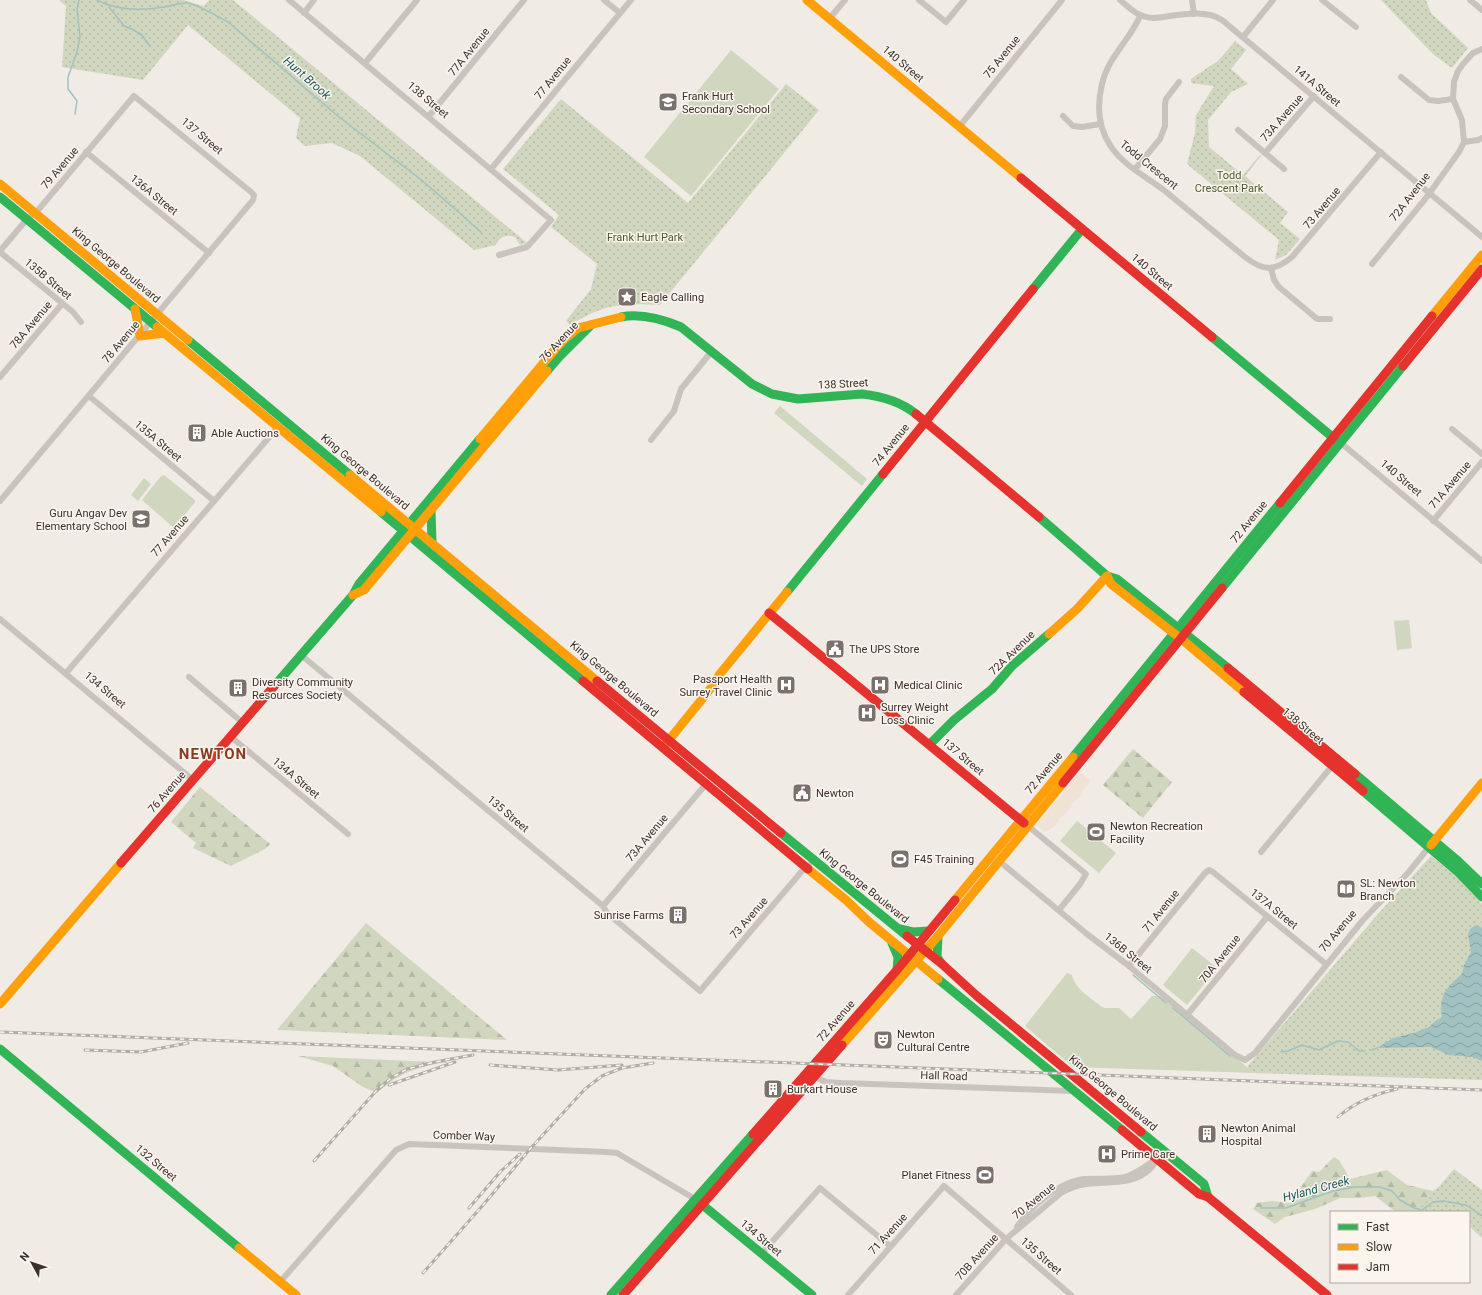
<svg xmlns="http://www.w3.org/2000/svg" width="1482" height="1295" font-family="Roboto,sans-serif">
	<defs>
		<pattern id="forest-firs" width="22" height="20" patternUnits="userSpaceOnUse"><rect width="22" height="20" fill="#d1d6bf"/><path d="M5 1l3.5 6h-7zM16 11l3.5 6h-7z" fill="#b4b8a4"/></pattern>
		<pattern id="park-dots" width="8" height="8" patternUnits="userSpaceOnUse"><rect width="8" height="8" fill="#d1d6bf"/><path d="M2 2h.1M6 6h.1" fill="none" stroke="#b4b8a4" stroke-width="1.8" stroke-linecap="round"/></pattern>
		<pattern id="water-waves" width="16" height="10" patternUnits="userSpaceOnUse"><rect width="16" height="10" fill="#a1c2c1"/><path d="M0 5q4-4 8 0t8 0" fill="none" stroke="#849e9d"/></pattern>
	</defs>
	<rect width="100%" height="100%" fill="#f0ebe5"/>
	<!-- grass -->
	<g fill="#d1d6bf">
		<polygon points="731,50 779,89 691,196 644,157"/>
		<polygon points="780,406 867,479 862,486 774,413"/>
		<polygon points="164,475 195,500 195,502 174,528 142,500 161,476"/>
		<polygon points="144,478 151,484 138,501 131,495"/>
		<polygon points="1409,620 1412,648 1397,650 1394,621"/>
		<polygon points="1077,821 1116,853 1099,873 1060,841"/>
		<polygon points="1192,948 1217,968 1187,1005 1163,985"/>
		<path d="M 1067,973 L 1072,975 C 1075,989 1091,998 1102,1007 L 1105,1008 L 1119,1008 L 1131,1019 L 1152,996 L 1161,996 L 1254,1073 L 1073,1067 L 1025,1026 Z"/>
	</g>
	<!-- forest -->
	<g fill="url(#forest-firs)">
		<polygon points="1133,749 1172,782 1143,818 1103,785"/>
		<polygon points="200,787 270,844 265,849 231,866 193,848 196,843 171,822"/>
		<polygon points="366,923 507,1040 277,1030"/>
		<path d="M 298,1056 L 435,1062 L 450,1062 C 418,1066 401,1072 377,1093 L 363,1087 L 333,1066 Z"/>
		<polygon points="1334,1157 1339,1160 1350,1179 1387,1170 1407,1185 1433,1191 1456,1174 1469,1212 1396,1212 1375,1196 1359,1198 1340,1198 1315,1209 1285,1217 1275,1224 1253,1209 1257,1203 1271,1201 1290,1203 1312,1171 1319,1172"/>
	</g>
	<!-- park -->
	<g fill="url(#park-dots)">
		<path d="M 59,0 L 183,0 L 204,6 L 209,0 L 233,0 L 527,243 L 520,245 L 515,237 C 506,234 499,237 496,245 L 474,250 L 360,156 L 332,143 L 305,146 L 296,138 L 300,118 L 188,25 L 143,80 L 62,67 L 66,6 Z"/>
		<polygon points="1381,0 1426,0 1431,13 1468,48 1452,68 1433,54"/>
		<polygon points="1235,41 1246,50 1231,69 1248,84 1231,92 1208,120 1209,147 1243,175 1260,155 1261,156 1245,176 1288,212 1280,223 1300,239 1286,255 1275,260 1279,240 1187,164 1195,133 1196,115 1214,86 1191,83 1191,79 1219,60"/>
		<path d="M 786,84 L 819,110 L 660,305 C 620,303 605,304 570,325 L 566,321 L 591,289 L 597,264 L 551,227 L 559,215 L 503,169 L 561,99 L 688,203 Z"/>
		<polygon points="1431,856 1459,879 1482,904 1482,1080 1254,1073 1247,1067 1377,915"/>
		<polygon points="1454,1169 1482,1190 1482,1238 1469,1226 1469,1212 1417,1212"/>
	</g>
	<!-- plaza -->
	<polygon fill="#eee3d5" points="1080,773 1082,773 1090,780 1089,784 1082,791 1080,796 1072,804 1071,808 1060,818 1058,822 1050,830 1044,831 1038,827 1038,821 1050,811 1052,805 1061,797 1063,792"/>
	<!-- water -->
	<path fill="url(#water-waves)" d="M 1476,925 L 1482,928 L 1482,1061 L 1473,1057 L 1449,1055 L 1431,1047 L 1377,1048 L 1393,1038 L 1414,1033 L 1429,1027 L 1434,1022 L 1442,1017 C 1438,997 1447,986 1462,974 L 1464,965 L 1471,952 L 1468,935 L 1470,929 Z"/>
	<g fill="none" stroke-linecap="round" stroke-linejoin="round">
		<!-- stream -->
		<g stroke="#a1c2c1" stroke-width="1.5">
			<path d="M 97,0 C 118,11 141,11 164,7 C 171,6 181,2 188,3 C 198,5 219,17 228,22 L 339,117 L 424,182 L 481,232"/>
			<polyline points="109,7 124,26 132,29 142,35 150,46"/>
			<polyline points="75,114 77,101 68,89 68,77 77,52 80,37 77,9 79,0"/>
			<polyline points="1133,975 1166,1003"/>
			<polyline points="1173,1008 1230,1056"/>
			<polyline points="1372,1050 1377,1048"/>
			<polyline points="1281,1052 1288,1051 1302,1045 1319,1050 1338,1041 1348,1042 1359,1051 1365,1051"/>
			<polyline points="1261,1208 1286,1208 1333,1191 1354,1187 1380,1187 1392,1191 1400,1200 1414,1208 1422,1210 1433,1202 1443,1201 1466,1205 1482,1216"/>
		</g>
		<!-- street -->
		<g stroke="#c9c3be" stroke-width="6">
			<polyline points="289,0 551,220 527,247 499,255"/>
			<polyline points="604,0 620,13"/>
			<polyline points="919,0 946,22 964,0"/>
			<path d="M 1120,0 C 1132,10 1138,17 1154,18 C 1175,16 1204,8 1222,20 L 1482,237"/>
			<polyline points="1192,0 1194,14"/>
			<polyline points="1322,0 1356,27"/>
			<polyline points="1470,0 1482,10"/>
			<polyline points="304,13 314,0"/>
			<path d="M 1140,16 C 1130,40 1108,57 1102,84 C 1097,105 1098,127 1110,145 C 1122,165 1147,177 1165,191 C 1192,213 1218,235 1245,257 C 1263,271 1274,272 1292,257 L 1381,152"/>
			<polyline points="829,19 845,0"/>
			<polyline points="1243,37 1273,0"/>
			<polyline points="365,63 417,0"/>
			<polyline points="1401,77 1429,100 1438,101 1453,99"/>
			<polyline points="429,116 524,0"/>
			<polyline points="1063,116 1073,126 1082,127 1100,124"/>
			<polyline points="959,127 1062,0"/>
			<polyline points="1238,130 1284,169"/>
			<polyline points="1464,142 1478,140 1482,138"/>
			<polyline points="86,152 209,253"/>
			<polyline points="1265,153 1314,96"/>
			<polyline points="491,169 631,0"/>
			<polyline points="1135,169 1160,139 1165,126 1165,104 1166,99 1179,82"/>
			<polyline points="0,251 27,219 39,209 134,96 251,192 254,195 253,200 0,501"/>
			<polyline points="0,252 73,312 81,322"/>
			<polyline points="1372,264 1426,198 1459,152 1464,142 1462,120 1453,99 1454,82 1458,71 1463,64 1473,53 1482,49"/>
			<polyline points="1271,268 1274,280 1279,287 1316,318 1318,319 1330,319"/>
			<polyline points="0,377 62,304"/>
			<polyline points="89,396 214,501"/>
			<polyline points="1452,429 1482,454"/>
			<polyline points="651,440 674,411 681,389 712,351"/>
			<polyline points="1341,443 1482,561"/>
			<polyline points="1433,521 1482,462"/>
			<polyline points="0,619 193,780"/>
			<polyline points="301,655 603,906 607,913 700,991 802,871 809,865"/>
			<polyline points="66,673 278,427 281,427"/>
			<polyline points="189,677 243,723"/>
			<polyline points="231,737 348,834"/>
			<polyline points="1028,826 1086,874 1080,884 1059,910"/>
			<polyline points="1261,852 1332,766"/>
			<polyline points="999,861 1087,934 1129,966 1235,1055 1245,1060 1255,1053 1363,920 1408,873 1429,847"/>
			<polyline points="603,906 706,784"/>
			<polyline points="1129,966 1205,873 1209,870 1213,872 1326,964"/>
			<polyline points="1187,1015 1267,917"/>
			<polyline points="815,1077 826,1082 841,1083 1073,1091"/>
			<path d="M 1017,1227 C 1030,1207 1060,1181 1085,1179 C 1098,1178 1112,1180 1125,1177 C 1136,1174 1145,1166 1155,1160"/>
			<polyline points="762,1253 820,1188 890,1246"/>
			<polyline points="280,1282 396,1150 409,1144 607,1152 617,1153 695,1199"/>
			<polyline points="848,1295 944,1186 1071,1295"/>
			<path d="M 956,1295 L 1006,1239 L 1061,1193 C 1069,1188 1078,1185 1087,1184 C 1109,1181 1132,1186 1150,1169 C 1153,1166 1156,1161 1159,1157"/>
		</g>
		<!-- fast -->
		<g stroke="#30b455" stroke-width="9">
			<polyline points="0,197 157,327"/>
			<polyline points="1033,289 1082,229"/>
			<path d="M 621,317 C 642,313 662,319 681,327 L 752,384 L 772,394 L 798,399 L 862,394 C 881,396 901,402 916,414"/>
			<polyline points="1212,337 1336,440"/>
			<polyline points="188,340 350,475"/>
			<polyline points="547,371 559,357 591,325"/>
			<polyline points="431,511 432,543"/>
			<polyline points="381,512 583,681"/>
			<polyline points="1039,517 1107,576 1117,579 1228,668"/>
			<polyline points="1222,588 1403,366"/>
			<polyline points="787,592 883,474"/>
			<polyline points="276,684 353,595 359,584 480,439"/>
			<polyline points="930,744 954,720 992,689 1012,666 1049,634"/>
			<polyline points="1073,757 1280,503"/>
			<polyline points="1355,774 1458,861 1482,884"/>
			<polyline points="1363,791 1458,872 1482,897"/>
			<polyline points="781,833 907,936"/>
			<polyline points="900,929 913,932 929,931"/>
			<polyline points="938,936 937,957 941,963"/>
			<polyline points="892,943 898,957 897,970"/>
			<polyline points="938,979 1122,1130"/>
			<polyline points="0,1049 239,1248"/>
			<polyline points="1141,1132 1204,1184 1208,1197"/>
			<polyline points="699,1202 812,1295"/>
			<polyline points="611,1295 753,1134"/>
		</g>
		<!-- slow -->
		<g stroke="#ff9f0a" stroke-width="9">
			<polyline points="807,0 1021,178"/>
			<polyline points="0,184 188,340"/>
			<polyline points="135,309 140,336 164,333"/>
			<polyline points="1432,316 1482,255"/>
			<polyline points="157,327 381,512"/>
			<polyline points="480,439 562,341 578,328 621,317"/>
			<polyline points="350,475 597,681"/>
			<polyline points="1107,576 1111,584 1185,642 1244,692"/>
			<polyline points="353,595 364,590 547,371"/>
			<polyline points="1049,634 1077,609 1107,576"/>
			<polyline points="665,745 715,683 719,675 787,592"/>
			<polyline points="1431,845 1482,783"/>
			<polyline points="808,869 846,900 869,922 938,979"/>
			<polyline points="955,900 1073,757"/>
			<polyline points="0,1004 121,863"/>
			<polyline points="842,1045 938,936 1063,783"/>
			<polyline points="239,1248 296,1295"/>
		</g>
		<!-- jam -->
		<g stroke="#e5322d" stroke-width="9">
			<polyline points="1021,178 1212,337"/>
			<polyline points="1403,366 1482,269"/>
			<polyline points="916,414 1039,517"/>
			<polyline points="883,474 1033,289"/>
			<polyline points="1280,503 1432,316"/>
			<polyline points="769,613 1024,823"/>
			<polyline points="1228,668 1355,774"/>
			<polyline points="583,681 808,869"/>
			<polyline points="597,681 781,833"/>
			<polyline points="1244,692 1363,791"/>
			<polyline points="1063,783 1222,588"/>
			<polyline points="121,863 276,684"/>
			<polyline points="907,936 942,964 977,996 1141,1132"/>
			<polyline points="1122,1130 1199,1194 1208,1197 1327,1295"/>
			<polyline points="753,1134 897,970 955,900"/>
			<polyline points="623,1295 842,1045"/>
		</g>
		<defs>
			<g id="rail">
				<polyline points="0,1032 1482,1090"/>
				<polyline points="85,1050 141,1052 188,1043"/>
				<polyline points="490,1065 558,1070 622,1065"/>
				<polyline points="389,1085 455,1062"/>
				<path d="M 1338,1117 C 1355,1102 1375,1094 1397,1089"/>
				<polyline points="314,1161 376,1091 391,1078 407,1069 435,1062 473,1055"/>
				<polyline points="469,1208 501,1171 520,1154"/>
				<polyline points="423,1273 484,1204 530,1149 585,1089 602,1076 622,1068 653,1063"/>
			</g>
		</defs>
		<!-- rail casing -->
		<use href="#rail" stroke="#b1aca8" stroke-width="3"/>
		<!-- rail -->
		<use href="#rail" stroke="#fbf5ee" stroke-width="1.5" stroke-dasharray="4.5" stroke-linecap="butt"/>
	</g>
	<!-- icons -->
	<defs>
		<symbol id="school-square" viewBox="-11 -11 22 22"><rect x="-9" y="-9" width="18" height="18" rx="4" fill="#7a716c" stroke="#fbf5ee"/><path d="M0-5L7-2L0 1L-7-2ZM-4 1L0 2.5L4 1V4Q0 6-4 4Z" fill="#fff"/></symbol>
		<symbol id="sight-square" viewBox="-11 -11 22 22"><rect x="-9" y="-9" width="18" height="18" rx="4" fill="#7a716c" stroke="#fbf5ee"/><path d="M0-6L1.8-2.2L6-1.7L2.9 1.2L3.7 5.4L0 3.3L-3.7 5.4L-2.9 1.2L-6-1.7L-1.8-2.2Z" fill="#fff"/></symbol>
		<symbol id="building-square" viewBox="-11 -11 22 22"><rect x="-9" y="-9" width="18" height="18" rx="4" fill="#7a716c" stroke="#fbf5ee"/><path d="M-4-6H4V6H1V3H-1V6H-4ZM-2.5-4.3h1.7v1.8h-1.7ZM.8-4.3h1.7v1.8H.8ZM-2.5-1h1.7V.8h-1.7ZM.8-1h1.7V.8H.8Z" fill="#fff"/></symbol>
		<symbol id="civic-square" viewBox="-11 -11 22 22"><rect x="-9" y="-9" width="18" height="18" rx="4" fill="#7a716c" stroke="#fbf5ee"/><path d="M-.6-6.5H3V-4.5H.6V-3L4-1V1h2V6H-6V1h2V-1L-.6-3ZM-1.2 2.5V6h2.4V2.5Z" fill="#fff"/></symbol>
		<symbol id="hospital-square" viewBox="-11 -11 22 22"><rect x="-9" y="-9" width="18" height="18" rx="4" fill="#7a716c" stroke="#fbf5ee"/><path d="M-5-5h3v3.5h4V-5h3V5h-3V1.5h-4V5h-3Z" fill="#fff"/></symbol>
		<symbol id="stadium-square" viewBox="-11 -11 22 22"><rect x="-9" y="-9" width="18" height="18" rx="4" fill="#7a716c" stroke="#fbf5ee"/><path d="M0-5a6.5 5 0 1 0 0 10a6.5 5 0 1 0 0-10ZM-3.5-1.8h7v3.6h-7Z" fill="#fff"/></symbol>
		<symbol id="library-square" viewBox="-11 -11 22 22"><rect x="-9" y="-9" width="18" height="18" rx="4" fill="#7a716c" stroke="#fbf5ee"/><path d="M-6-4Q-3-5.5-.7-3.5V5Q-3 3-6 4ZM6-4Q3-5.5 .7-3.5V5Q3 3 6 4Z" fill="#fff"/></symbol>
		<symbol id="theatre-square" viewBox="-11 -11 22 22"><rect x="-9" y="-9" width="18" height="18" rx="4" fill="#7a716c" stroke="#fbf5ee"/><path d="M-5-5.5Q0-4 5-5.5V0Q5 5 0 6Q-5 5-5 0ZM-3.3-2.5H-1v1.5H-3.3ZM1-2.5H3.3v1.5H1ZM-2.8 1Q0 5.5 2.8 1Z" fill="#fff"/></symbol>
	</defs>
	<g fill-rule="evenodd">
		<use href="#school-square" x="657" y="91" width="22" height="22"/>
		<use href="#sight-square" x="616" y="286" width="22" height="22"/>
		<use href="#building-square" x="186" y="422" width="22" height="22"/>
		<use href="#school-square" x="130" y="508" width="22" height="22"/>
		<use href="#civic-square" x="824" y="638" width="22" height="22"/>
		<use href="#hospital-square" x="775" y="674" width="22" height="22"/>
		<use href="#hospital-square" x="869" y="674" width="22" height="22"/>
		<use href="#building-square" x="227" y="677" width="22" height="22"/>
		<use href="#hospital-square" x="856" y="702" width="22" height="22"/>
		<use href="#civic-square" x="791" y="782" width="22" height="22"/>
		<use href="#stadium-square" x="1085" y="821" width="22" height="22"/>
		<use href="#stadium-square" x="889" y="848" width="22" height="22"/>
		<use href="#library-square" x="1335" y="878" width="22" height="22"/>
		<use href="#building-square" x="667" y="904" width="22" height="22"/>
		<use href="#theatre-square" x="872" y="1029" width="22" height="22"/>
		<use href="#building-square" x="762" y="1078" width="22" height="22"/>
		<use href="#building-square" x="1196" y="1123" width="22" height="22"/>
		<use href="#hospital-square" x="1096" y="1143" width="22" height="22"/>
		<use href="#stadium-square" x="974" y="1164" width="22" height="22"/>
	</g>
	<g text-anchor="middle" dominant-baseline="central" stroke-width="3" stroke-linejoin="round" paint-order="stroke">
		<!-- street labels -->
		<g font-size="11" fill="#3b302b" stroke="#fbf5ee">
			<text transform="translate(469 52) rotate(-51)">77A Avenue</text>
			<text transform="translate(1002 57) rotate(-51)">75 Avenue</text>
			<text transform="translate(903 64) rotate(40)">140 Street</text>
			<text transform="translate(553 78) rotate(-51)">77 Avenue</text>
			<text transform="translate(1317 86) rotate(40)">141A Street</text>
			<text transform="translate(428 100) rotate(40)">138 Street</text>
			<text transform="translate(1282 118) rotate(-49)">73A Avenue</text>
			<text transform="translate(202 136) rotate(40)">137 Street</text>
			<text transform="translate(1149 165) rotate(39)">Todd Crescent</text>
			<text transform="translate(60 168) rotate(-50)">79 Avenue</text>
			<text transform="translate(154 195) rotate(39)">136A Street</text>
			<text transform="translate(1410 197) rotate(-52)">72A Avenue</text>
			<text transform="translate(1322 208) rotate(-50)">73 Avenue</text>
			<text transform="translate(116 265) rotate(40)">King George Boulevard</text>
			<text transform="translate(1152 272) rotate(40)">140 Street</text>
			<text transform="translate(48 279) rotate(40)">135B Street</text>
			<text transform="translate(31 325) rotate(-50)">78A Avenue</text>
			<text transform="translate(121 342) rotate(-50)">78 Avenue</text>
			<text transform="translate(559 342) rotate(-47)">76 Avenue</text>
			<text transform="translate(843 384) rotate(-3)">138 Street</text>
			<text transform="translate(158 441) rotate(40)">135A Street</text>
			<text transform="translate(891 445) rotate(-51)">74 Avenue</text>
			<text transform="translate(365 472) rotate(40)">King George Boulevard</text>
			<text transform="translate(1401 478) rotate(40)">140 Street</text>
			<text transform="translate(1450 485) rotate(-50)">71A Avenue</text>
			<text transform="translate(1249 522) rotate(-51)">72 Avenue</text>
			<text transform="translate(170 536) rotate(-49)">77 Avenue</text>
			<text transform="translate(1012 653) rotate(-44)">72A Avenue</text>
			<text transform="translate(614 679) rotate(40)">King George Boulevard</text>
			<text transform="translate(105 690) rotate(40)">134 Street</text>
			<text transform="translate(1303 726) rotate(40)">138 Street</text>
			<text transform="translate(963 757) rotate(40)">137 Street</text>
			<text transform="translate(1044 773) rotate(-50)">72 Avenue</text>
			<text transform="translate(296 778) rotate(40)">134A Street</text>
			<text transform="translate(167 792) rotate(-49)">76 Avenue</text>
			<text transform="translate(508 814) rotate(40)">135 Street</text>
			<text transform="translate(647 838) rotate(-50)">73A Avenue</text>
			<text transform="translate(864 886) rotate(39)">King George Boulevard</text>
			<text transform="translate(1274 909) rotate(39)">137A Street</text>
			<text transform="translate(1161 911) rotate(-51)">71 Avenue</text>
			<text transform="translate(749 918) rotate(-49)">73 Avenue</text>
			<text transform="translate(1338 931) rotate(-50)">70 Avenue</text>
			<text transform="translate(1128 953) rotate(39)">136B Street</text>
			<text transform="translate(1220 959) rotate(-51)">70A Avenue</text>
			<text transform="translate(836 1021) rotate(-49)">72 Avenue</text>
			<text transform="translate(944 1076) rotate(2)">Hall Road</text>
			<text transform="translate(1113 1093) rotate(40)">King George Boulevard</text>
			<text transform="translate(464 1136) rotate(2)">Comber Way</text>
			<text transform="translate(156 1163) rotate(40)">132 Street</text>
			<text transform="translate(1034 1201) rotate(-39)">70 Avenue</text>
			<text transform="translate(888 1234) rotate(-48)">71 Avenue</text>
			<text transform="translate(761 1238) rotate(40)">134 Street</text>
			<text transform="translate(1041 1256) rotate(41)">135 Street</text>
			<text transform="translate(977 1257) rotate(-48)">70B Avenue</text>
		</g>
		<!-- poi labels -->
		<g font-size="11" fill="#3b302b" stroke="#fbf5ee" text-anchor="start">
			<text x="682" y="96">Frank Hurt<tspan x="682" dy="13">Secondary School</tspan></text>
			<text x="641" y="297">Eagle Calling</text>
			<text x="211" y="433">Able Auctions</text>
			<text x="127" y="513" text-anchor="end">Guru Angav Dev<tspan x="127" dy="13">Elementary School</tspan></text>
			<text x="849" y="649">The UPS Store</text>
			<text x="772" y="679" text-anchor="end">Passport Health<tspan x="772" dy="13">Surrey Travel Clinic</tspan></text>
			<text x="252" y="682">Diversity Community<tspan x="252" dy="13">Resources Society</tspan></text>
			<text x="894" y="685">Medical Clinic</text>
			<text x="881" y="707">Surrey Weight<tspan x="881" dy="13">Loss Clinic</tspan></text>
			<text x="816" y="793">Newton</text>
			<text x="1110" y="826">Newton Recreation<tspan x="1110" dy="13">Facility</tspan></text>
			<text x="914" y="859">F45 Training</text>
			<text x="1360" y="883">SL: Newton<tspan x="1360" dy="13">Branch</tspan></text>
			<text x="664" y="915" text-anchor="end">Sunrise Farms</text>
			<text x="897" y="1034">Newton<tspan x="897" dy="13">Cultural Centre</tspan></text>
			<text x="787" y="1089">Burkart House</text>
			<text x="1221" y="1128">Newton Animal<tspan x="1221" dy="13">Hospital</tspan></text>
			<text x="1121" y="1154">Prime Care</text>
			<text x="971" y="1175" text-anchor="end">Planet Fitness</text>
		</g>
		<!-- park labels -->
		<g font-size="11" fill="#4a5a2e" stroke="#fbf5ee">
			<text x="1229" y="175">Todd<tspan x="1229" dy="13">Crescent Park</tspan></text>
			<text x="645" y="237">Frank Hurt Park</text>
		</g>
		<!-- water labels -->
		<g font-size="12" font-style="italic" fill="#1f5a5e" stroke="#fbf5ee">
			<text transform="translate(307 78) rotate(41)">Hunt Brook</text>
			<text transform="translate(1316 1189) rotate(-15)">Hyland Creek</text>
		</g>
		<!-- district labels -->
		<g font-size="15" font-weight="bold" letter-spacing="1" fill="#8c3b22" stroke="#fbf5ee">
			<text x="213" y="754">NEWTON</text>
		</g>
	</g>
	<!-- legend -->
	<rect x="1330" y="1211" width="140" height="72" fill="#fbf5ee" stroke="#aea6a0"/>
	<rect x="1338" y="1224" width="20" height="6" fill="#30b455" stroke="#aea6a0"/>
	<text x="1366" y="1231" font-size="12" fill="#3b302b">Fast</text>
	<rect x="1338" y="1244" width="20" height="6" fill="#ff9f0a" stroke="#aea6a0"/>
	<text x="1366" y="1251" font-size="12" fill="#3b302b">Slow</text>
	<rect x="1338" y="1264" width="20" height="6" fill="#e5322d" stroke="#aea6a0"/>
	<text x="1366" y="1271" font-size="12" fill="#3b302b">Jam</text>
	<!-- north arrow -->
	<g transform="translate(32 1263) rotate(310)" stroke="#fbf5ee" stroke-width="3" paint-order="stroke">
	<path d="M0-3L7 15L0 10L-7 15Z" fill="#3b302b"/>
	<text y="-6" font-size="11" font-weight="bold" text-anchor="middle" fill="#3b302b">N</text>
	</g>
</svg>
